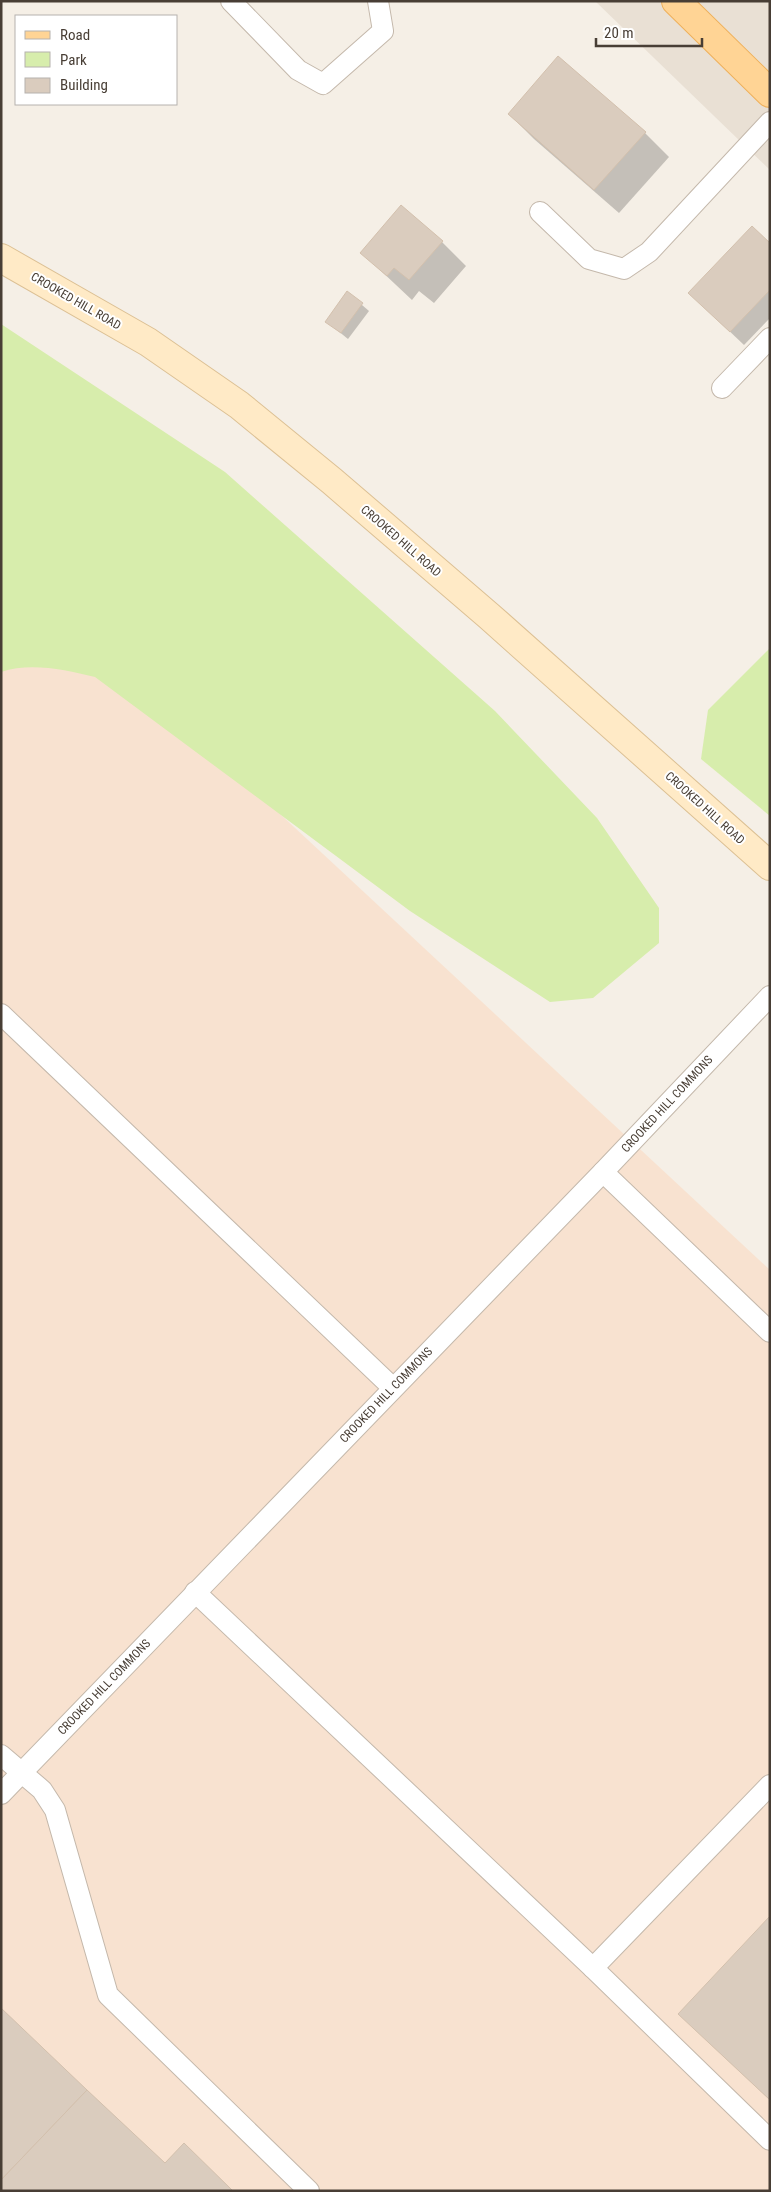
<svg xmlns="http://www.w3.org/2000/svg" width="771" height="2192" font-family="'Roboto Condensed',sans-serif">
	<rect width="100%" height="100%" fill="#f5efe6"/>
	<!-- residential -->
	<polygon fill="#e9e0d4" points="595,1 770,1 770,170"/>
	<!-- commercial -->
	<polygon fill="#f8e2d0" points="1,605 62,611 770,1270 770,2191 1,2191"/>
	<!-- green -->
	<g fill="#d7edac">
		<path d="M 1,324 L 225,472 L 495,711 L 597,818 L 659,908 L 659,943 L 593,998 L 550,1002 L 410,911 L 95,677 C 65,670 31,662 1,672 Z"/>
		<polygon points="770,648 770,816 701,759 708,710"/>
	</g>
	<!-- shadow -->
	<g fill="#0003">
		<polygon points="509,114 645,133 669,157 619,213 534,139"/>
		<polygon points="442,242 466,266 434,303 419,291 412,300 362,253"/>
		<polygon points="770,245 770,318 744,345 704,307"/>
		<polygon points="348,293 369,311 348,339 327,322"/>
		<polygon points="770,1918 770,2100 679,2014"/>
	</g>
	<!-- building -->
	<g fill="#daccbe" stroke="#d3c0ad">
		<polygon points="558,56 646,132 594,190 508,114"/>
		<polygon points="401,205 443,241 409,280 394,268 387,276 360,253"/>
		<polygon points="752,226 770,243 770,290 730,332 688,293"/>
		<polygon points="347,291 363,303 341,333 325,322"/>
		<polygon points="770,1916 770,2100 678,2014"/>
		<polygon points="1,2008 87,2090 1,2180"/>
		<polygon points="87,2090 165,2163 184,2143 233,2191 1,2191 1,2180"/>
	</g>
	<g fill="none" stroke-linecap="round" stroke-linejoin="round">
		<defs>
			<g id="lane">
				<polyline points="231,1 298,70 323,84 383,31 378,1"/>
				<polyline points="540,212 589,259 624,269 649,252 770,122"/>
				<polyline points="722,388 770,338"/>
				<polyline points="1,1014 393,1388"/>
				<polyline points="603,1172 770,1332"/>
				<polyline points="195,1592 593,1968 770,2140"/>
				<polyline points="1,1755 42,1790 55,1810 108,1995 309,2191"/>
				<polyline points="1,1794 603,1172 770,996"/>
				<polyline points="593,1968 770,1785"/>
			</g>
			<polyline id="secondary" points="1,258 148,342 239,405 332,481 489,616 770,866"/>
			<polyline id="primary" points="676,1 770,93"/>
		</defs>
		<!-- lane casing -->
		<use href="#lane" stroke="#c4b8ab" stroke-width="22"/>
		<!-- secondary casing -->
		<use href="#secondary" stroke="#dcc094" stroke-width="30"/>
		<!-- primary casing -->
		<use href="#primary" stroke="#eeb05b" stroke-width="30"/>
		<!-- lane -->
		<use href="#lane" stroke="#fff" stroke-width="20"/>
		<!-- secondary -->
		<use href="#secondary" stroke="#ffeac6" stroke-width="28"/>
		<!-- primary -->
		<use href="#primary" stroke="#ffd495" stroke-width="28"/>
	</g>
	<g text-anchor="middle" dominant-baseline="central" stroke-width="4" stroke-linejoin="round" paint-order="stroke">
		<!-- street labels -->
		<g font-size="12" fill="#483e35" stroke="#fff">
			<text transform="translate(76 301) rotate(30)">CROOKED HILL ROAD</text>
			<text transform="translate(401 541) rotate(41)">CROOKED HILL ROAD</text>
			<text transform="translate(705 808) rotate(42)">CROOKED HILL ROAD</text>
			<text transform="translate(667 1104) rotate(-47)">CROOKED HILL COMMONS</text>
			<text transform="translate(386 1395) rotate(-46)">CROOKED HILL COMMONS</text>
			<text transform="translate(104 1687) rotate(-46)">CROOKED HILL COMMONS</text>
		</g>
	</g>
	<!-- border -->
	<rect width="771" height="2192" fill="none" stroke="#483e35" stroke-width="5"/>
	<!-- legend -->
	<rect x="15" y="15" width="162" height="90" fill="#ffffff" stroke="#b6b2ae"/>
	<rect x="25" y="31" width="25" height="8" fill="#ffd495" stroke="#b6b2ae"/>
	<text x="60" y="40" font-size="15" fill="#483e35">Road</text>
	<rect x="25" y="52" width="25" height="15" fill="#d7edac" stroke="#b6b2ae"/>
	<text x="60" y="65" font-size="15" fill="#483e35">Park</text>
	<rect x="25" y="78" width="25" height="15" fill="#daccbe" stroke="#b6b2ae"/>
	<text x="60" y="90" font-size="15" fill="#483e35">Building</text>
	<!-- scale -->
	<path d="M596 38v8h106v-8" fill="none" stroke="#483e35" stroke-width="2.5"/>
	<text x="604" y="38" font-size="15" fill="#483e35" stroke="#ffffff" stroke-width="4" paint-order="stroke">20 m</text>
</svg>
